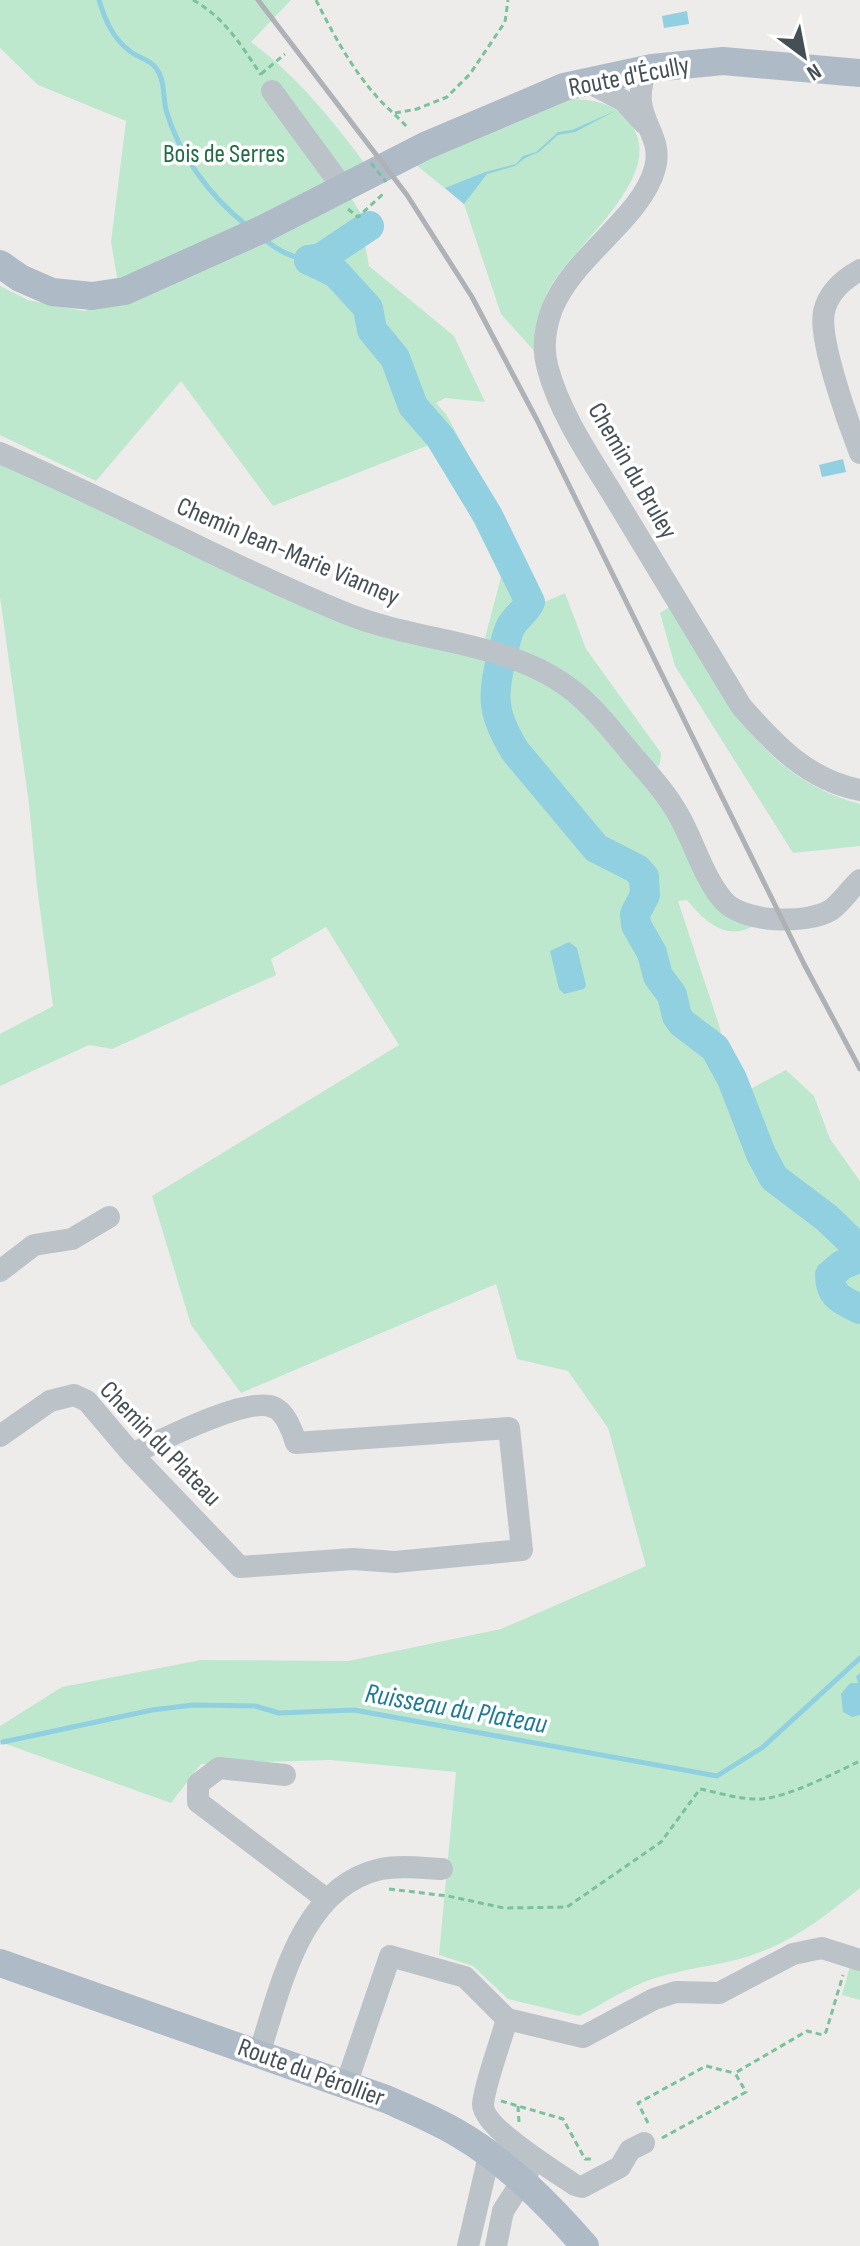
<svg xmlns="http://www.w3.org/2000/svg" width="860" height="2246" font-family="'Sofia Sans Condensed',sans-serif">
	<rect width="100%" height="100%" fill="#eeebeb"/>
	<!-- green -->
	<g fill="#bee8ce">
		<path d="M 0,0 L 291,0 L 251,42 C 301,78 341,131 377,180 L 350,196 L 373,233 L 364,239 L 369,266 L 454,336 L 485,402 L 445,398 L 436,403 L 446,414 L 469,456 L 529,581 L 529,595 L 532,602 L 531,608 L 565,593 L 586,649 L 661,753 L 660,764 L 649,774 L 753,926 C 726,942 703,920 687,900 L 678,901 L 719,1025 L 732,1079 L 739,1095 L 786,1070 L 814,1096 L 830,1139 L 860,1181 L 860,1888 C 831,1911 802,1935 768,1949 C 732,1965 693,1966 655,1978 C 629,1986 603,2004 579,2016 L 508,1999 L 473,1966 L 439,1955 L 456,1772 L 330,1760 L 201,1764 L 171,1803 L 3,1743 L 0,1745 L 0,1726 L 62,1687 L 201,1660 L 348,1661 L 501,1629 L 646,1566 L 608,1428 L 568,1371 L 517,1359 L 496,1284 L 241,1393 L 191,1325 L 152,1196 L 399,1045 L 326,927 L 271,959 L 276,975 L 112,1049 L 89,1045 L 0,1086 L 0,1034 L 53,1006 L 37,887 L 29,804 L 0,597 L 0,455 L 346,613 L 502,652 L 485,638 L 501,577 L 434,443 L 273,506 L 181,381 L 96,481 L 0,435 L 0,286 L 28,300 L 84,311 L 121,300 L 111,242 L 126,121 L 38,85 L 0,48 Z"/>
		<path d="M 565,100 C 586,98 613,102 627,119 C 675,173 571,245 547,293 C 538,312 534,331 535,352 L 501,314 L 464,204 L 415,164 Z"/>
		<path d="M 671,606 C 722,691 756,776 860,804 L 860,846 L 793,853 L 675,666 L 660,613 Z"/>
		<polygon points="850,1966 860,1969 860,2000 842,1995"/>
	</g>
	<!-- water -->
	<g fill="#90d0e0">
		<polygon points="687,11 689,24 664,28 662,16"/>
		<polygon points="617,110 575,132 558,135 539,152 525,158 515,166 487,174 464,204 445,188 485,172 516,164 523,156 536,152 558,132 572,130"/>
		<polygon points="843,459 846,472 822,477 819,465"/>
		<path d="M 488,705 L 503,707 C 510,716 505,726 497,733 C 488,728 483,714 488,705 Z"/>
		<polygon points="569,942 577,948 586,985 584,989 564,994 559,989 550,951"/>
		<polygon points="860,1673 860,1715 852,1717 843,1712 841,1694 850,1683 858,1683 856,1676"/>
	</g>
	<g fill="none" stroke-linecap="round" stroke-linejoin="round">
		<!-- stream -->
		<g stroke="#90d0e0" stroke-width="5">
			<path d="M 99,0 C 105,20 113,39 131,52 C 139,58 151,60 156,68 C 165,80 163,97 166,110 C 179,155 210,196 246,225"/>
			<path d="M 264,239 C 279,251 290,257 309,260"/>
			<polyline points="3,1742 152,1710 193,1705 255,1706 279,1713 354,1710 717,1776 763,1747 860,1658"/>
		</g>
		<!-- river -->
		<g stroke="#90d0e0" stroke-width="30">
			<path d="M 309,260 L 336,273 L 368,308 L 372,330 L 395,358 L 413,406 L 440,437 L 488,516 L 530,602 C 525,612 516,617 511,626 C 506,635 505,646 502,656 C 491,697 493,715 515,751 L 596,848 L 637,869 L 644,877 L 645,895 L 635,914 L 636,925 L 652,953 L 658,976 L 672,995 L 677,1016 L 682,1023 L 715,1048 L 732,1079 L 761,1154 L 774,1178 L 827,1218 L 857,1247 L 854,1260 L 842,1265 L 830,1275 C 830,1297 842,1300 860,1309"/>
			<polyline points="309,260 321,258 369,226"/>
		</g>
		<!-- path -->
		<g stroke="#7ac19d" stroke-width="3" stroke-dasharray="6 4" stroke-linecap="butt">
			<path d="M 193,0 C 224,17 242,46 261,75"/>
			<path d="M 316,0 C 333,34 352,69 377,97 C 387,108 399,118 409,129"/>
			<polyline points="261,74 285,54"/>
			<polyline points="395,113 417,109 447,97 470,74 505,22 508,0"/>
			<polyline points="348,209 358,217 384,193"/>
			<path d="M 389,1889 L 448,1896 L 504,1908 L 567,1907 L 661,1842 L 700,1789 C 720,1793 741,1800 761,1799 C 789,1797 834,1773 860,1761"/>
			<polyline points="501,2101 563,2119 585,2159 591,2159"/>
			<polyline points="518,2106 519,2122"/>
			<polyline points="648,2123 638,2103 706,2066 734,2073"/>
			<polyline points="662,2138 746,2092 735,2073 807,2031 823,2035 826,2032 843,1975"/>
		</g>
		<!-- minor -->
		<g stroke="#bbc3c9" stroke-width="22">
			<path d="M 647,69 C 626,117 665,131 655,168 C 642,218 573,256 552,309 C 545,328 542,349 548,369 C 561,417 593,461 618,503 C 659,571 700,639 741,706 C 775,745 808,780 860,790"/>
			<polyline points="588,82 624,101 644,123"/>
			<polyline points="272,91 343,188"/>
			<path d="M 860,270 C 844,279 828,292 824,312 C 818,339 849,425 860,453"/>
			<path d="M 0,453 C 117,503 228,565 345,613 C 420,644 513,640 577,694 C 598,712 616,735 634,757 C 648,773 664,790 675,809 C 693,837 701,874 723,900 C 742,923 806,925 831,910 C 842,902 850,889 860,880"/>
			<polyline points="0,1271 34,1245 72,1239 109,1217"/>
			<path d="M 0,1436 L 50,1401 L 74,1395 L 87,1401 L 132,1454 L 240,1567 L 353,1559 L 395,1562 L 522,1550 L 509,1428 L 296,1443 C 293,1432 285,1411 273,1407 C 246,1396 160,1441 132,1454"/>
			<polyline points="285,1775 219,1768 198,1784 198,1802 326,1899"/>
			<path d="M 259,2054 C 281,1987 300,1887 381,1869 C 401,1865 422,1868 442,1869"/>
			<polyline points="346,2085 390,1956 465,1977 507,2019"/>
			<path d="M 644,2143 L 630,2150 L 620,2167 L 582,2187 L 575,2185 C 556,2172 482,2127 483,2104 C 485,2083 501,2041 507,2019 L 583,2037 L 654,1999 L 676,1992 L 719,1993 L 793,1954 L 822,1948 L 860,1960"/>
			<polyline points="468,2246 489,2156"/>
			<polyline points="496,2246 503,2211 529,2170"/>
		</g>
		<!-- major -->
		<g stroke="#aebbc7" stroke-width="28">
			<polyline points="0,264 20,278 52,292 92,296 125,291 265,228 425,146 564,87 652,68 723,61 860,73"/>
			<path d="M 0,1963 L 386,2099 C 411,2110 436,2120 459,2134 C 507,2162 549,2205 585,2246"/>
		</g>
		<!-- rail -->
		<polyline stroke="#aeb1b5" stroke-width="5" points="258,0 407,195 472,297 537,420 804,964 860,1069"/>
		<!-- path-bridge -->
		<polyline stroke="#7ac19d" stroke-width="3" stroke-dasharray="6 4" stroke-linecap="butt" points="371,163 386,182"/>
	</g>
	<g text-anchor="middle" dominant-baseline="central" stroke-width="7" stroke-linejoin="round" paint-order="stroke">
		<!-- street labels -->
		<g font-size="26" fill="#464f56" stroke="#fff">
			<text transform="translate(629 77) rotate(-11)">Route d'Écully</text>
			<text transform="translate(632 471) rotate(60)">Chemin du Bruley</text>
			<text transform="translate(288 552) rotate(23)">Chemin Jean-Marie Vianney</text>
			<text transform="translate(160 1444) rotate(46)">Chemin du Plateau</text>
			<text transform="translate(311 2073) rotate(20)">Route du Pérollier</text>
		</g>
		<!-- park labels -->
		<g font-size="26" fill="#216d46" stroke="#fff">
			<text x="224" y="154">Bois de Serres</text>
		</g>
		<!-- water labels -->
		<g font-size="28" font-style="italic" fill="#1d7b93" stroke="#fff">
			<text transform="translate(456 1709) rotate(10)">Ruisseau du Plateau</text>
		</g>
	</g>
	<!-- north arrow -->
	<g transform="translate(804 56) rotate(148)" stroke="#ffffff" stroke-width="6" paint-order="stroke">
	<path d="M0-6L14 30L0 20L-14 30Z" fill="#464f56"/>
	<text y="-12" font-size="22" font-weight="bold" text-anchor="middle" fill="#464f56">N</text>
	</g>
</svg>
